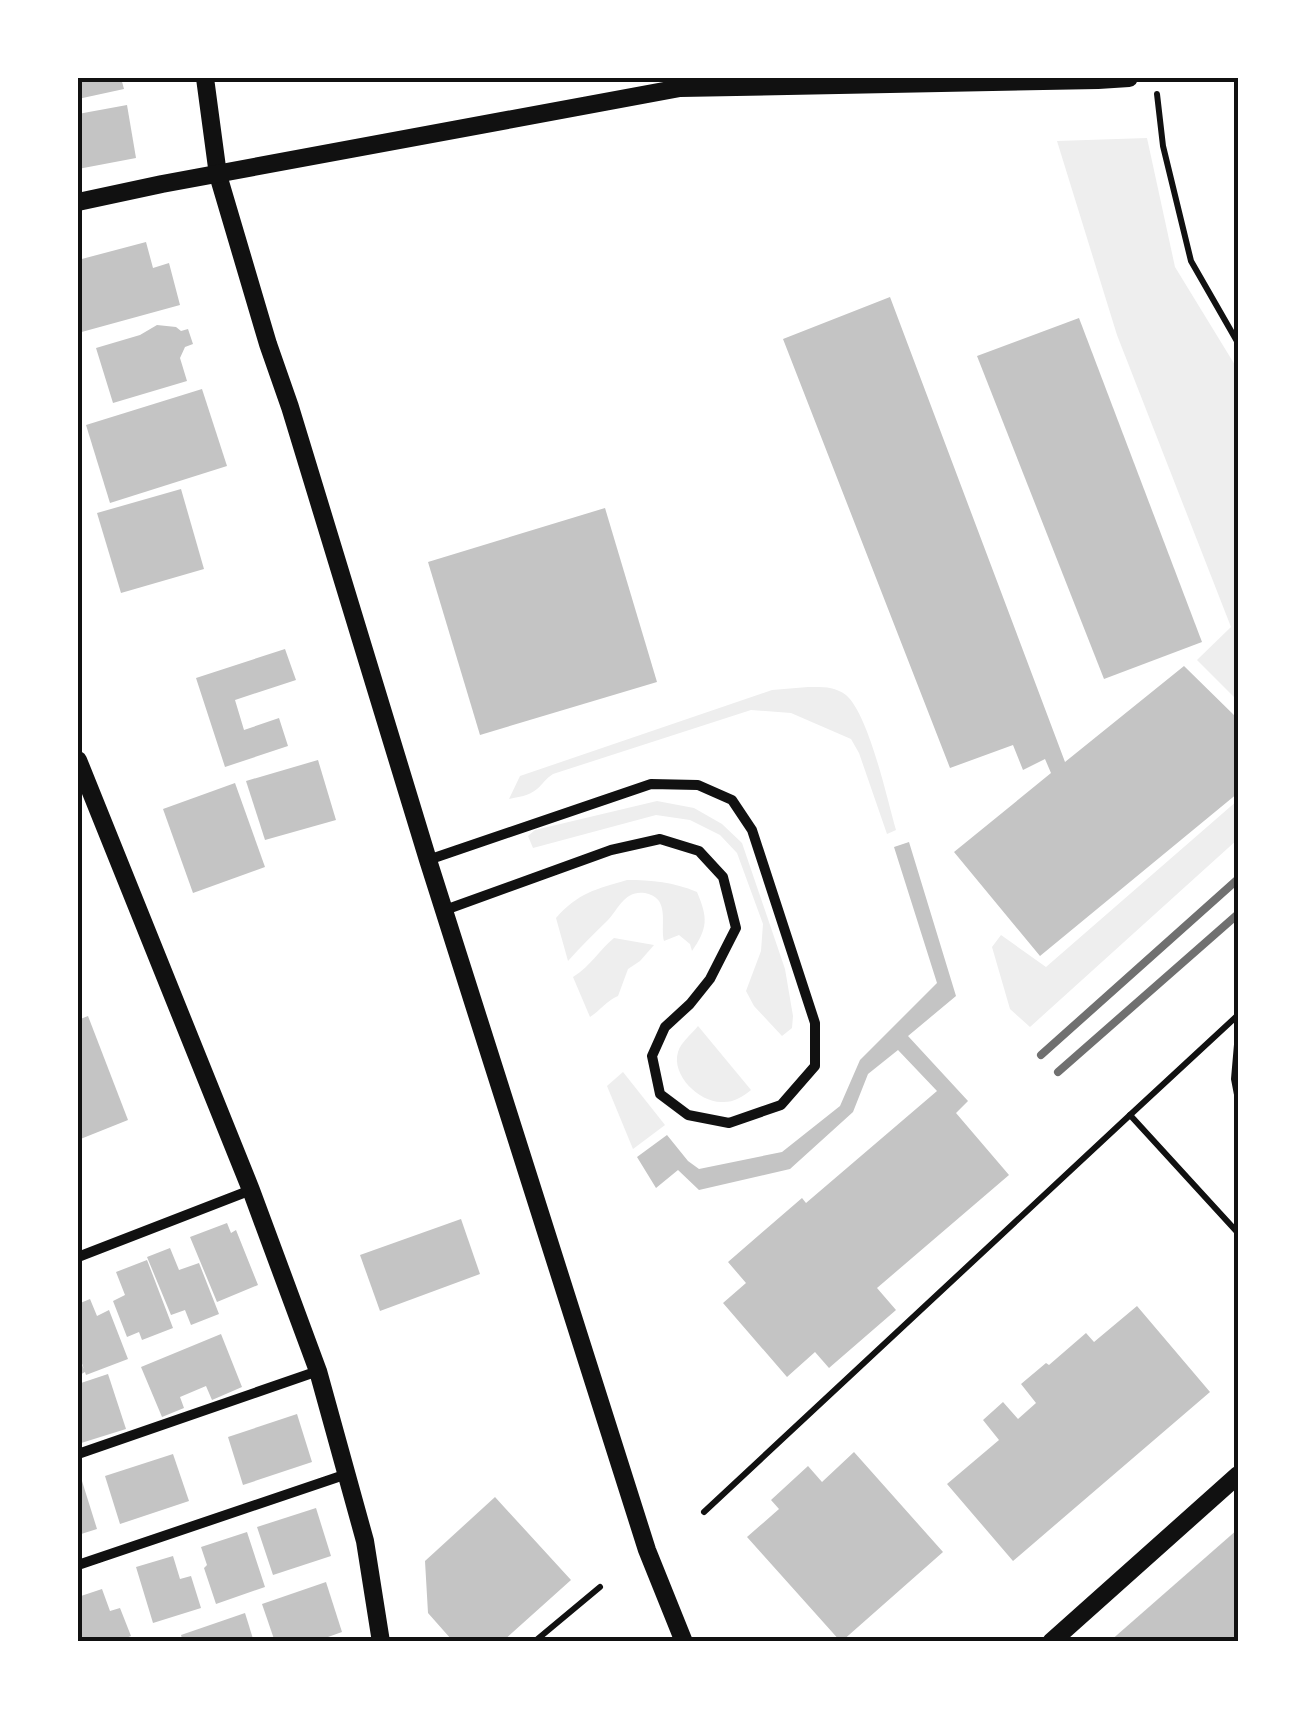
<svg xmlns="http://www.w3.org/2000/svg" width="1316" height="1719" font-family="Overpass,sans-serif">
	<rect width="100%" height="100%" fill="#fff"/>
	<!-- green -->
	<g fill="#eee">
		<polygon points="1147,138 1175,267 1238,370 1238,701 1197,660 1231,627 1117,335 1057,141"/>
		<path d="M 808,687 C 822,687 834,686 846,695 C 869,715 887,799 896,830 L 887,834 L 859,753 L 851,739 L 791,713 L 751,710 L 553,774 C 545,779 543,784 537,789 C 529,796 518,797 509,799 L 520,776 L 772,690 Z"/>
		<polygon points="1238,800 1238,839 1030,1027 1010,1009 992,947 1001,935 1046,967"/>
		<polygon points="657,801 694,808 722,824 742,843 785,969 793,1016 792,1028 782,1036 754,1006 746,991 761,951 763,924 737,853 720,835 690,820 656,815 533,848 528,836 535,830"/>
		<path d="M 627,880 C 652,880 673,882 697,892 C 708,918 708,928 692,951 L 690,944 L 679,935 L 664,941 C 661,929 666,912 659,901 C 655,896 650,894 645,893 C 625,890 619,908 608,920 C 594,934 580,947 568,961 L 556,918 C 578,893 596,889 627,880 Z"/>
		<path d="M 614,938 L 654,945 L 640,961 L 628,969 L 618,996 C 606,1001 601,1010 590,1017 L 573,977 C 592,965 598,951 614,938 Z"/>
		<path d="M 698,1026 L 751,1090 C 742,1097 733,1103 721,1102 C 699,1102 671,1075 678,1052 C 681,1042 692,1034 698,1026 Z"/>
		<polygon points="623,1072 665,1125 633,1149 607,1086"/>
	</g>
	<!-- building -->
	<g fill="#c4c4c4">
		<polygon points="78,78 121,78 124,89 78,99"/>
		<polygon points="127,105 136,158 78,169 78,114"/>
		<polygon points="146,242 153,268 169,263 180,305 78,333 78,260"/>
		<polygon points="890,297 1065,762 1184,666 1238,719 1238,793 1040,956 954,852 1051,773 1045,759 1023,770 1013,745 950,768 783,339"/>
		<polygon points="1079,318 1202,642 1104,679 977,356"/>
		<polygon points="157,325 176,327 181,331 188,329 193,344 185,347 180,358 187,381 113,403 96,348 140,335"/>
		<polygon points="202,389 227,466 110,503 86,425"/>
		<polygon points="181,489 204,569 121,593 97,513"/>
		<polygon points="605,508 657,682 480,735 428,562"/>
		<polygon points="285,649 296,680 235,700 244,730 279,718 288,746 225,767 196,678"/>
		<polygon points="318,760 336,820 265,840 246,781"/>
		<polygon points="235,783 265,867 193,893 163,809"/>
		<polygon points="909,842 956,996 908,1036 968,1101 956,1113 1009,1175 877,1288 896,1310 829,1368 815,1352 787,1377 723,1303 746,1283 728,1262 802,1198 806,1203 937,1091 898,1050 868,1074 853,1112 790,1169 699,1190 678,1170 656,1188 637,1157 667,1135 688,1161 699,1169 782,1152 840,1106 860,1060 937,983 894,847"/>
		<polygon points="88,1016 128,1120 78,1140 78,1020"/>
		<polygon points="461,1219 480,1274 380,1311 360,1255"/>
		<polygon points="227,1223 231,1233 236,1230 258,1285 217,1302 190,1237"/>
		<polygon points="170,1248 179,1270 199,1263 219,1314 191,1325 185,1310 171,1315 147,1257"/>
		<polygon points="147,1260 173,1328 142,1340 139,1332 127,1337 113,1301 125,1295 116,1272"/>
		<polygon points="90,1299 97,1316 109,1310 128,1359 86,1375 85,1372 78,1376 78,1357 84,1369 78,1353 78,1304"/>
		<polygon points="1137,1306 1210,1392 1013,1561 947,1484 999,1440 983,1420 1003,1402 1018,1419 1036,1403 1021,1384 1046,1363 1049,1365 1086,1333 1094,1342"/>
		<polygon points="221,1334 242,1387 212,1400 206,1386 180,1397 184,1408 162,1417 141,1367"/>
		<polygon points="108,1374 126,1429 78,1444 78,1384"/>
		<polygon points="297,1414 312,1462 243,1485 228,1437"/>
		<polygon points="854,1452 943,1552 841,1642 747,1537 779,1509 771,1500 808,1466 822,1482"/>
		<polygon points="173,1454 189,1501 120,1524 105,1476"/>
		<polygon points="82,1481 97,1529 78,1535 78,1482"/>
		<polygon points="495,1497 571,1580 502,1642 448,1642 451,1639 428,1613 425,1561"/>
		<polygon points="316,1508 331,1556 273,1575 257,1527"/>
		<polygon points="1238,1529 1238,1642 1109,1642"/>
		<polygon points="247,1532 265,1587 216,1604 204,1568 207,1565 201,1547"/>
		<polygon points="173,1556 180,1579 191,1576 201,1608 153,1623 136,1567"/>
		<polygon points="326,1582 342,1632 314,1642 275,1642 262,1604"/>
		<polygon points="102,1589 110,1611 120,1608 131,1636 116,1642 78,1642 78,1597"/>
		<polygon points="245,1613 254,1642 183,1642 181,1635"/>
	</g>
	<g fill="none" stroke-linecap="round" stroke-linejoin="round">
		<!-- path -->
		<g stroke="#111" stroke-width="6">
			<polyline points="1157,94 1163,146 1191,261 1238,343"/>
			<polyline points="1238,1033 1234,1079 1238,1100"/>
			<polyline points="1130,1115 1238,1015"/>
			<polyline points="704,1512 1130,1115 1238,1233"/>
			<polyline points="534,1642 600,1587"/>
		</g>
		<!-- minor -->
		<g stroke="#111" stroke-width="10">
			<polyline points="428,860 651,784 698,785 732,800 752,830 815,1023 815,1066 781,1105 729,1123 688,1115 660,1094 652,1056 665,1027 690,1004 710,979 736,928 723,877 699,851 660,839 611,850 445,910"/>
			<polyline points="78,1257 251,1190"/>
			<polyline points="78,1454 318,1371"/>
			<polyline points="78,1565 347,1474"/>
		</g>
		<!-- tertiary -->
		<g stroke="#111" stroke-width="18">
			<polyline points="205,78 218,175 268,344 290,407 428,860 647,1550 684,1642"/>
			<polyline points="78,202 162,184 680,88 1098,80 1129,78"/>
			<polyline points="78,760 251,1190 318,1371 365,1541 381,1642"/>
			<polyline points="1051,1642 1238,1475"/>
		</g>
		<!-- rail -->
		<g stroke="#707070" stroke-width="8">
			<polyline points="1041,1055 1238,879"/>
			<polyline points="1058,1072 1238,914"/>
		</g>
	</g>
	<!-- border -->
	<rect width="1316" height="1719" fill="none" stroke="#ffffff" stroke-width="160"/>
	<rect x="80" y="80" width="1156" height="1559" fill="none" stroke="#111" stroke-width="4"/>
</svg>
